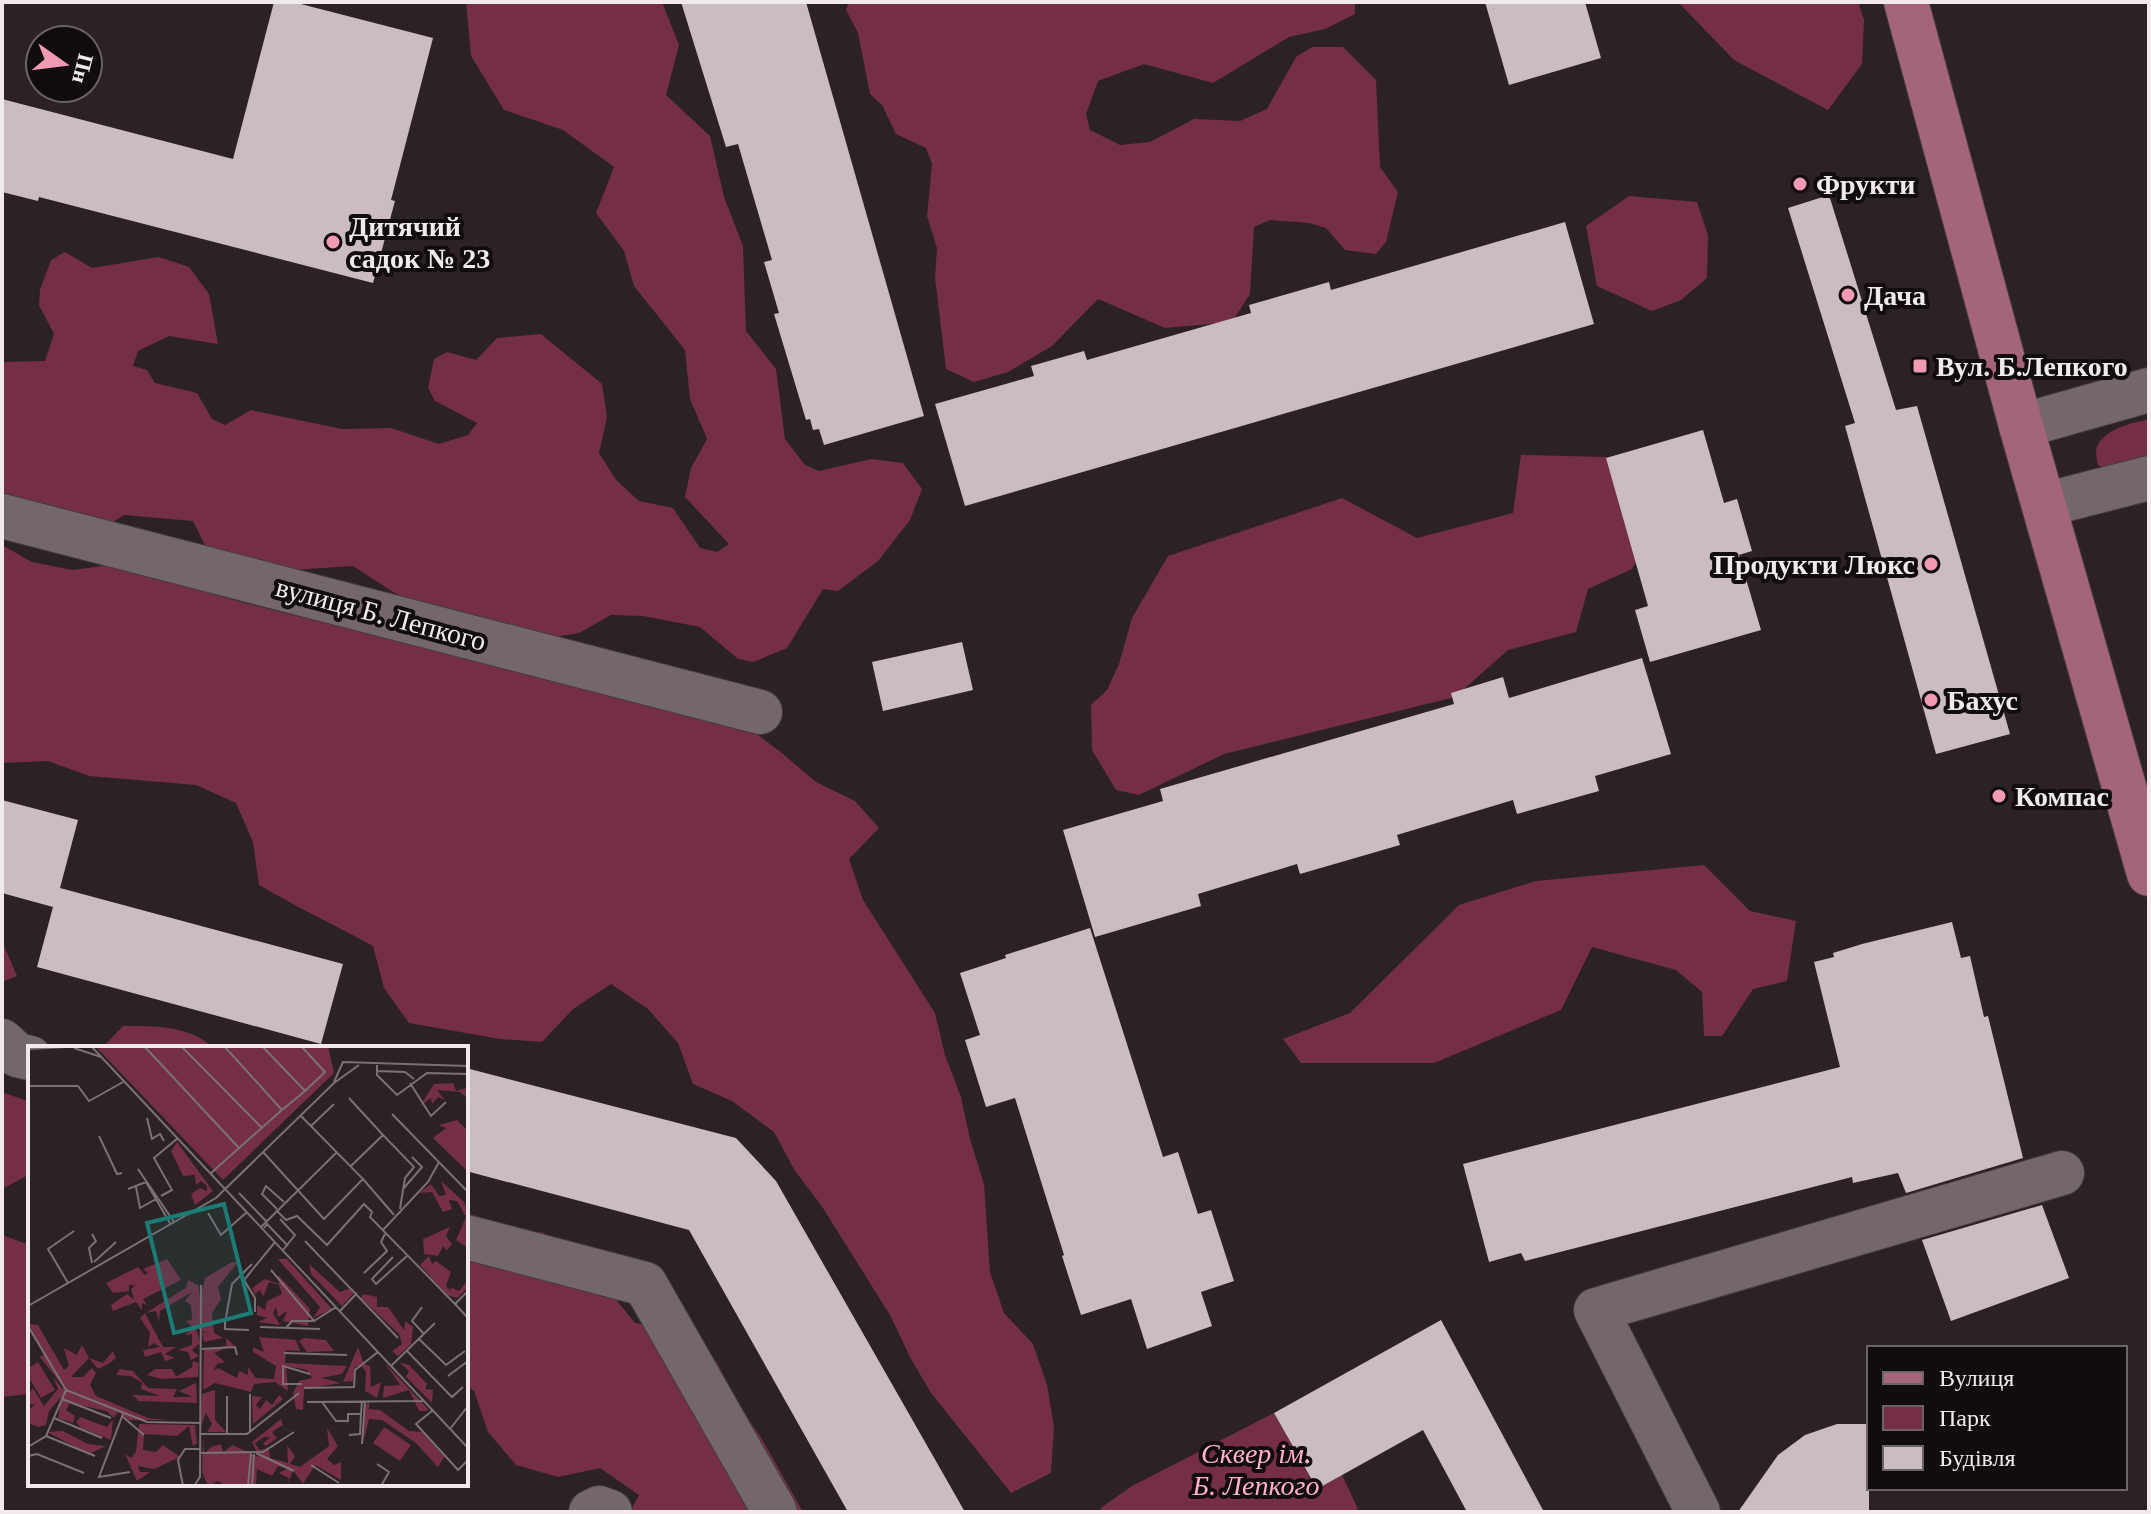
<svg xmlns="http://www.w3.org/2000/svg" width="2151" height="1514" font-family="Georgia,serif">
	<rect width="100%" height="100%" fill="#2c2124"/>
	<!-- green -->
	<g fill="#742f47">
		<polygon points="466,2 662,2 679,45 666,95 710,136 724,197 743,246 746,331 776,369 785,439 805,465 819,471 871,459 903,463 922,489 910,520 878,561 838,591 823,589 787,648 753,662 738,659 700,627 643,616 611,615 579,633 530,641 407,601 353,566 248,573 215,566 193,521 124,515 76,545 40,539 2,494 2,362 45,361 54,334 39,305 40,290 51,260 65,252 92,268 159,257 189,267 209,294 218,344 169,336 138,351 133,366 147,370 155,383 197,393 212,419 225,425 251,410 342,429 391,428 439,444 468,435 477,423 435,401 428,388 434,359 447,352 476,360 497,338 541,334 602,384 607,417 599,453 616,480 639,501 673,508 700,548 717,552 729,544 685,497 691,468 707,439 690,399 685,350 634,286 624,251 596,213 614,167 563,130 504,110 471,56"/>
		<polygon points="849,2 1355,2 1355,14 1325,29 1289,37 1213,83 1144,64 1098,81 1086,114 1090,130 1120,145 1150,142 1194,119 1240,121 1267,109 1296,57 1312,47 1343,47 1376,80 1380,167 1398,192 1386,242 1376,254 1345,250 1326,228 1309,223 1270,220 1254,227 1250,294 1232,322 1165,328 1098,299 1052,346 1008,372 974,382 946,369 935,278 937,248 927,216 932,164 926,148 896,134 882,105 870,94 858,33 846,10"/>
		<polygon points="1678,2 1858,2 1864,20 1862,64 1828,110 1734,60"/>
		<polygon points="1629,196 1697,202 1708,235 1707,278 1681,300 1652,311 1597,286 1586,226"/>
		<path d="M 2149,419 L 2149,463 L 2112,473 L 2098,465 C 2097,461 2096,456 2096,452 C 2098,430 2132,423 2149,419 Z"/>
		<polygon points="1521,455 1607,457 1616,483 1643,548 1632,569 1588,589 1576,632 1508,650 1455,697 1224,754 1139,795 1116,790 1092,750 1091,705 1107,690 1119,664 1132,618 1168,556 1342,498 1417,538 1513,513"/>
		<path d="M 2,545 L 32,562 L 73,570 L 116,564 L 237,601 L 321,622 L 546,665 L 750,729 L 783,754 L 816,782 L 855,801 L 879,828 L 849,859 L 863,900 L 935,1013 L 945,1055 L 961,1097 L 970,1139 L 984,1184 L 990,1272 L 1004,1313 L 1033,1344 L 1047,1385 L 1054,1427 L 1051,1473 L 1011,1493 L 931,1393 L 910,1357 L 890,1315 L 821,1205 L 795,1171 L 774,1132 L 732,1101 L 693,1084 L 678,1043 L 648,1009 L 611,984 L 573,1009 L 542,1042 L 500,1039 L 409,1023 L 384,988 L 373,946 C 335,925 296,907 259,885 L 253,842 L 236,803 L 196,785 L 89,776 L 48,761 L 2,763 Z"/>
		<polygon points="1704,865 1750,911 1796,921 1787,981 1753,989 1722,1036 1704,1036 1702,992 1676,970 1592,947 1561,1010 1434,1063 1301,1063 1283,1039 1350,1013 1459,905 1536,881"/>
		<polygon points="2,941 17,976 2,982"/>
		<path d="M 123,1026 C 152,1026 191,1025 213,1048 L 102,1048 Z"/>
		<polygon points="2,1092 30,1102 30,1174 2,1189"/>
		<polygon points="542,1232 579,1254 635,1323 690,1333 718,1364 737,1403 762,1439 803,1512 630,1512 639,1495 600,1468 558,1477 516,1465 488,1432 474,1391 466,1385 466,1257 499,1238"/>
		<polygon points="2,1235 30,1245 30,1390 28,1394 2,1397"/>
		<polygon points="1274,1413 1316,1489 1342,1475 1358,1509 1353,1512 1100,1512 1102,1507 1132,1486"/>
	</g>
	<!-- building -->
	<g fill="#cbbcc0">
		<polygon points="274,2 293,2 433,38 391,200 395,201 373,283 39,197 38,201 2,192 2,99 233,159"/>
		<polygon points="681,2 806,2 924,416 824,445 819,429 813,430 810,419 806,420 774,314 779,313 764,262 772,260 738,144 726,147"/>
		<polygon points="1485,2 1585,2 1601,58 1509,85"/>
		<polygon points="1829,195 1896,410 1917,406 2010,734 1936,754 1845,426 1855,423 1788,208"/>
		<polygon points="1565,222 1594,324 965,506 935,404 1034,376 1031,366 1084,351 1087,360 1251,313 1249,305 1329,282 1331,290"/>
		<polygon points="1703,430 1724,503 1737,499 1752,551 1739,555 1761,630 1650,662 1635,610 1648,606 1606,458"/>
		<polygon points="962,642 973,690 883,711 872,662"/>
		<polygon points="1642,658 1671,754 1595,776 1599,791 1517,814 1513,800 1397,835 1400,845 1300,874 1297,864 1198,894 1201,906 1095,937 1063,830 1163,801 1160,789 1454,704 1451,693 1503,677 1509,698"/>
		<polygon points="2,800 78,820 60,888 343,964 321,1044 37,967 53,907 2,893"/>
		<polygon points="1952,922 1961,958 1970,956 1984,1017 1988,1016 2023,1158 1906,1193 1898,1173 1853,1183 1852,1177 1525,1261 1521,1253 1489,1262 1463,1164 1840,1067 1814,962 1834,957 1833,953 1862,944"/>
		<polygon points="1090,928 1163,1157 1178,1152 1198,1214 1211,1210 1234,1281 1201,1292 1212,1326 1147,1349 1131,1299 1081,1315 1062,1256 1064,1255 1015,1098 986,1107 965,1040 980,1035 960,973 1006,958 1005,955"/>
		<polygon points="466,1068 736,1138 776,1181 965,1512 848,1512 689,1230 466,1171"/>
		<polygon points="2042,1205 2069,1278 1951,1321 1922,1240"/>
		<polygon points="1441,1320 1544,1512 1467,1512 1423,1430 1317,1489 1274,1413"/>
		<polygon points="1837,1424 1869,1424 1869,1512 1738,1512 1778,1455 1805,1435"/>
	</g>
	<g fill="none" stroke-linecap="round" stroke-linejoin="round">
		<defs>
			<g id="minor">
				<polyline points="2021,426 2149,390"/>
				<polyline points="2044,505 2149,478"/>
				<polyline points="2,516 760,712"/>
				<polyline points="2,1041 17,1055 30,1058"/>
				<polyline points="466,1237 645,1284 775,1512"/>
				<polyline points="591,1512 599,1508 610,1512"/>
				<polyline points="1698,1512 1596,1310 2062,1173"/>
			</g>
			<polyline id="major" points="1906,2 2021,426 2149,874"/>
		</defs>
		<!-- minor casing -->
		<use href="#minor" stroke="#453c3e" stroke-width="46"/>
		<!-- major casing -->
		<use href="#major" stroke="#453c3e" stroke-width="46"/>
		<!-- minor -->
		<use href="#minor" stroke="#74676b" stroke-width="44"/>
		<!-- major -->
		<use href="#major" stroke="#a46579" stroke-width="44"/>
	</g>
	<!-- markers -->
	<g fill="#f19ab3" stroke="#110c0e" stroke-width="3">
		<circle cx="1800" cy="184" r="8"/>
		<circle cx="333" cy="242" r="8"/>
		<circle cx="1848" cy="295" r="8"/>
		<rect x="1912" y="358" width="16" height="16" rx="4"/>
		<circle cx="1931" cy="564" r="8"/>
		<circle cx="1931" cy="700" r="8"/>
		<circle cx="1999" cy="796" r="8"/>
	</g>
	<g text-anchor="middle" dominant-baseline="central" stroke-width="8" stroke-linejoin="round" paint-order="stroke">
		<!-- poi labels -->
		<g font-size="28" font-weight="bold" fill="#f1e9eb" stroke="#110c0e" text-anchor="start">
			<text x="1816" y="184">Фрукти</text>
			<text x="349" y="226">Дитячий<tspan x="349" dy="32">садок № 23</tspan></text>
			<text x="1864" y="295">Дача</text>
			<text x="1936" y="366">Вул. Б.Лепкого</text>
			<text x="1915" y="564" text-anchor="end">Продукти Люкс</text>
			<text x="1947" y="700">Бахус</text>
			<text x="2015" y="796">Компас</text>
		</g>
		<!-- street labels -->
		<g font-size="28" fill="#f1e9eb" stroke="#110c0e">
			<text transform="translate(381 614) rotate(15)">вулиця Б. Лепкого</text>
		</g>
		<!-- park labels -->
		<g font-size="28" font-style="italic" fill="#feb1c7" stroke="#110c0e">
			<text x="1256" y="1453">Сквер ім.<tspan x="1256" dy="32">Б. Лепкого</tspan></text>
		</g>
	</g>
	<!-- overview -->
	<g transform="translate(28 1046)">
		<rect width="440" height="440" fill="#2c2124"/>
		<path d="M 67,0 L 300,0 L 306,27 L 195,134 ZM 425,37 L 428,45 L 439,42 L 440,53 L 432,46 L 409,44 L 417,54 L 410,51 L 404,58 L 403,52 L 392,60 L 406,38 ZM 429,74 L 440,85 L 439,125 L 405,92 L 418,82 L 411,79 ZM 149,96 L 185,145 L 167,159 L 163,148 L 172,142 L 179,145 L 179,140 L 173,135 L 168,139 L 167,129 L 155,130 L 143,105 ZM 413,135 L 436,156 L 440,167 L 440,202 L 428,194 L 438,171 L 429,155 L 421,154 L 424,163 L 415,166 L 404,146 L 391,147 L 403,138 L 411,150 L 418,149 ZM 422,181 L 418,190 L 424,198 L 419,204 L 415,200 L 410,210 L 396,208 L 395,193 ZM 401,210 L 404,218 L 408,215 L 423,226 L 418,240 L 423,245 L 422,241 L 431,245 L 440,234 L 440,242 L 429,252 L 419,249 L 392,219 ZM 139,213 L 153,234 L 115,253 L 119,259 L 114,257 L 114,264 L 108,256 L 85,265 L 83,259 L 99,248 L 106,254 L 103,243 L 107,239 L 101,239 L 101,245 L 85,247 L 78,237 L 110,221 L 117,229 L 120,227 L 115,223 ZM 250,213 L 259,213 L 304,263 L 285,272 L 292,261 ZM 204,216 L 210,216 L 190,241 L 193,253 L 184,267 L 186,287 L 195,292 L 176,296 L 174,286 L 180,287 L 168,282 L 172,297 L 164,304 L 171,310 L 163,314 L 160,306 L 150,304 L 164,299 L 164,288 L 157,289 L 165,282 L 158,275 L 164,274 L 163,259 L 157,255 L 164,246 L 132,265 L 131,275 L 128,265 L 118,267 L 159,241 L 160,234 L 171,240 L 172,252 L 177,232 ZM 281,218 L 312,246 L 323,242 L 325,248 L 314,260 L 283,228 ZM 250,229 L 282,263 L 280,280 L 255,275 L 259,265 L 250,271 L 248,261 L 245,267 L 252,279 L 230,276 L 239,272 L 229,269 L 229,259 L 237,264 L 239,255 L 254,248 L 251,239 L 241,236 L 235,251 L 232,244 L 227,248 L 224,242 L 237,233 L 251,238 ZM 335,248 L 349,251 L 349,261 L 360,261 L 376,284 L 377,275 L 385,281 L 383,298 L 370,310 L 364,305 L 374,298 L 371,288 L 333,252 ZM 117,267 L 135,301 L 148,301 L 137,308 L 147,312 L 137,315 L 133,306 L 117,311 L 115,304 L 132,301 L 126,297 L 120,301 L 122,287 L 112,272 ZM 1,278 L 10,279 L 36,324 L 41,320 L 36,302 L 49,309 L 54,299 L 61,312 L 75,317 L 85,305 L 88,312 L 82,317 L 70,323 L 61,312 L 43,331 L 55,331 L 64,322 L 68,327 L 62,339 L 68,350 L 120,372 L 141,374 L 101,374 L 90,366 L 86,372 L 78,365 L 42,357 L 38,364 L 47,370 L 45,377 L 30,372 L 35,340 L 11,310 L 16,310 ZM 231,291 L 268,294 L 272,305 L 258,304 L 257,317 L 319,320 L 314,328 L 293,332 L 313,337 L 276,343 L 275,364 L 268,363 L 265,347 L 271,335 L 284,332 L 279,324 L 258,320 L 260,345 L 247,336 L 226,338 L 223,346 L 187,337 L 175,344 L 176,303 L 198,300 L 198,292 L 206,299 L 186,307 L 197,316 L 189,318 L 185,325 L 190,322 L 209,332 L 211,325 L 220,329 L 220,321 L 228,332 L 246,333 L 248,320 L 225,306 L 225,301 L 236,306 ZM 276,292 L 298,294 L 306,305 L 279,306 L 271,295 ZM 330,301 L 336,318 L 342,320 L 343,341 L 353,336 L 349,352 L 337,345 L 338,326 L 333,319 L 327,321 L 325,335 L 315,336 ZM 165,315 L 171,317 L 170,331 L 133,333 L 119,329 L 127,323 L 144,323 L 148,331 L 164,321 ZM 10,316 L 27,344 L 13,352 L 0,330 L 0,322 ZM 371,316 L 381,319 L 399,338 L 397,343 L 405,344 L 404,357 L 378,331 L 381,325 ZM 357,317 L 400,363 L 399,365 L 391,365 L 381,344 L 355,352 L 356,340 L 372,339 ZM 92,323 L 105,325 L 120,342 L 149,343 L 145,351 L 165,351 L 151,345 L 168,337 L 169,357 L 111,355 L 104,349 L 132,350 L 113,343 L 114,337 L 103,330 L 88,329 ZM 25,331 L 34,342 L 34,350 L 21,365 L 18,379 L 11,381 L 0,377 L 0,364 L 7,359 L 0,357 L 0,349 L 5,342 L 16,360 L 30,343 ZM 187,344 L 187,374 L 198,386 L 179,386 L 184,378 L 178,367 L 173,380 L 174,348 ZM 224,350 L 234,351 L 228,359 L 232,363 L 238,354 L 244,359 L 251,349 L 255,353 L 225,378 ZM 341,356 L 341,363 L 352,364 L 381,385 L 394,386 L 416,411 L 410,421 L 388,397 L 354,374 L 341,373 L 335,397 L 336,360 ZM 52,371 L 79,381 L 85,373 L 83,394 L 53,382 L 48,376 ZM 253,373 L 255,379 L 244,386 L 249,392 L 238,400 L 235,398 L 242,391 L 236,391 L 227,397 L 231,404 L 241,402 L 242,412 L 260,417 L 259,399 L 267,410 L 262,418 L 272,421 L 301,400 L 299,382 L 310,400 L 299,413 L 306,419 L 313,416 L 313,434 L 287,419 L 275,438 L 265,424 L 259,440 L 261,432 L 251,427 L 259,423 L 250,420 L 244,430 L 229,423 L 228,440 L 198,440 L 190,435 L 180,440 L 174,426 L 175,389 L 176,408 L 183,401 L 193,398 L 195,407 L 204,399 L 231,411 L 224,396 ZM 111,378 L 167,379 L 169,397 L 165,400 L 161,380 L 149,390 L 116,388 L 115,404 L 128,406 L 135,399 L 152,411 L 126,423 L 110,420 L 112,426 L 122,426 L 109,435 L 97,408 L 103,412 L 108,406 ZM 356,381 L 383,399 L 372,415 L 345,397 ZM 35,385 L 60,398 L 78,400 L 61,408 L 19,386 Z" fill="#742f47"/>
		<path fill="none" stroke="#7b7174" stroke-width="2" d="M 63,0 L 197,143M 116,0 L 211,102 L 182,128M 153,0 L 234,82M 196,0 L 254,64 L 211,102M 234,0 L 277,45 L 254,64M 273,0 L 297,26 L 277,45M 46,2 L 73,11M 0,3 L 39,1M 349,19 L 349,29 L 369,49 L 399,27 L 440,28M 349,25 L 377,26 L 386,33M 306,36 L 315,16 L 440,20M 382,37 L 403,70 L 418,56M 0,40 L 50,40 L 61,55 L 97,35M 321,52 L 355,89M 364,68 L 440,146M 119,72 L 124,93 L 132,88 L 136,95M 283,80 L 306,58M 71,90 L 89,128 L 94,127M 235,106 L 296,173 L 335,133 L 273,70M 323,120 L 355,89 L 386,121 L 377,132 L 372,163M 110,123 L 146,176M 335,133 L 366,169M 108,141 L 112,162 L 128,153M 100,143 L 118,136 L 143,179M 375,143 L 394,121 L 384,111M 198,144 L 440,402M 211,147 L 238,175M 133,150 L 144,144 L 126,112 L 150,92M 249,163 L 234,148 L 238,140 L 256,156M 248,164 L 258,174 L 269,170 L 299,199 L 336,158 L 344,166 L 342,171 L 427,258M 180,167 L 193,189 L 219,166M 252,173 L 267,189 L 255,204M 233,181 L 309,106M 236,182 L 239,178 L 260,200M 355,184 L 400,136 L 411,116M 277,195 L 370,292M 365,211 L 344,233 L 348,238 L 380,209M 66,216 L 88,196M 64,217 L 61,202 L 68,195 L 64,188M 243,224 L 286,275 L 308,261M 336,227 L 359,205 L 353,196 L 358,186M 40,237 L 20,203 L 46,185M 440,245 L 427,258 L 440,272M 0,260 L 188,152 L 306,37 L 331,19M 394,261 L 384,275 L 396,288M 312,265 L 329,247M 227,266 L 227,252 L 216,234 L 247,196M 0,280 L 38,344 L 119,376 L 173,377M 232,281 L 292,283M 258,282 L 264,275 L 285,275M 221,284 L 197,283 L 197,277 L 204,238 L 224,218M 391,293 L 418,319 L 437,305M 174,303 L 207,301 L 209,309M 379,305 L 424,351 L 435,341M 256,307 L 319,309M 363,320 L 407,277M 420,330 L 440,315M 274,338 L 255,338 L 255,320 L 282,328M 276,342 L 326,341 L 327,324 L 350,306M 222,348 L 222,385M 199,350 L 199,388M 34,353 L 83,372M 279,356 L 395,355M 294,356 L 308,375 L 320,375 L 320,368 L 333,368 L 334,355M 405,364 L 388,378 L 430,424 L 440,414M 95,368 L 71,431 L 102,426M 95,371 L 116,389M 26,372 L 74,392M 422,383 L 440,360M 173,388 L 219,388 L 271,347M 321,389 L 332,388 L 333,368M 18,390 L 67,410M 334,398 L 337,355M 0,401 L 18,390 L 38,344M 173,407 L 235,406 L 266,386M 228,407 L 266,425M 0,410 L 9,408 L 56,427M 349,418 L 361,426 L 353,440M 283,419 L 311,437M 155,440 L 150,414 L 157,403 L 173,403M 166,440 L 172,431 L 173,239M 220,440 L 223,407M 224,440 L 226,408"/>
		<path fill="#1a7c74" fill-opacity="0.15" stroke="#1a7c74" stroke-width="4" d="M 196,158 L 223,267 L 146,287 L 119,177 Z"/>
		<rect width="440" height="440" fill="none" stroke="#f1e9eb" stroke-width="4"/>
	</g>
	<!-- border -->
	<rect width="2151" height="1514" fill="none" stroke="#f1e9eb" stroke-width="8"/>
	<!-- legend -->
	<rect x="1867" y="1346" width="260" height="144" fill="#110c0e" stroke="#6b6466" stroke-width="2"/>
	<rect x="1883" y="1372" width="40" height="12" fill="#a46579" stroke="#6b6466" stroke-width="2"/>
	<text x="1939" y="1386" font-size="24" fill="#f1e9eb">Вулиця</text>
	<rect x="1883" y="1406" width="40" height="24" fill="#742f47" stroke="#6b6466" stroke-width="2"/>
	<text x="1939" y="1426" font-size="24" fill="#f1e9eb">Парк</text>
	<rect x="1883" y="1446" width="40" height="24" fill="#cbbcc0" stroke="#6b6466" stroke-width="2"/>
	<text x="1939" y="1466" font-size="24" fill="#f1e9eb">Будівля</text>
	<!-- north arrow -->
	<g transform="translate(64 64) rotate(104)"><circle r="38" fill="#110c0e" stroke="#6b6466" stroke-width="2"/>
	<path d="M0-6L14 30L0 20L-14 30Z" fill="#f19ab3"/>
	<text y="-12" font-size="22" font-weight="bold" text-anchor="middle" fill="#f1e9eb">Пн</text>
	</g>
</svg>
